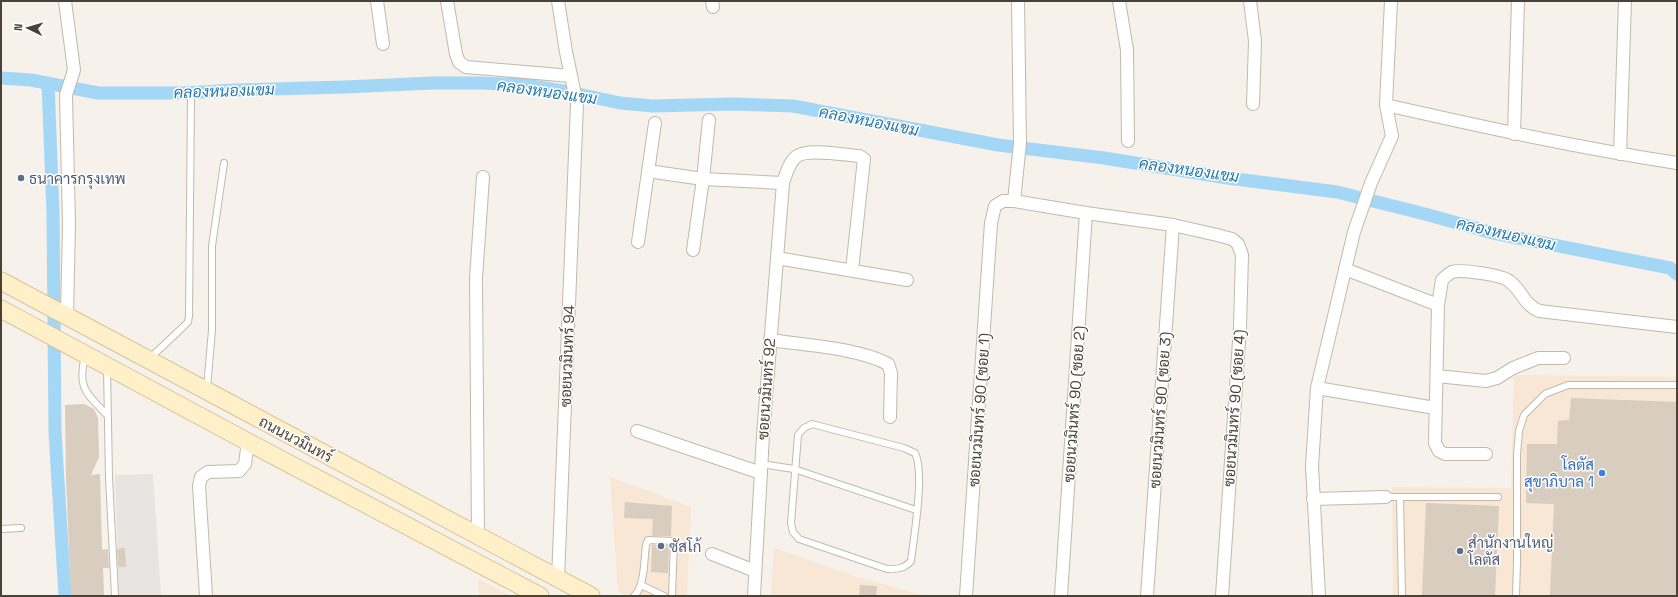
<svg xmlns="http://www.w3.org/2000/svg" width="1678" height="597" font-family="'Space Grotesk',Sarabun,sans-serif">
	<rect width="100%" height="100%" fill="#f6f1ea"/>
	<!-- commercial -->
	<g fill="#f8e7d4">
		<polygon points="1514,375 1677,377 1677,596 1393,596 1392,487 1511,488"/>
		<polygon points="610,477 691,507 687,596 627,596 618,591"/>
		<polygon points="774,548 854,576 926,596 771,596"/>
		<polygon points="478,579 511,596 479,596"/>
	</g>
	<!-- parking -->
	<polygon fill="#e7e4e1" points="153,474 161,596 119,596 115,475"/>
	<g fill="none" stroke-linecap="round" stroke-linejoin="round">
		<!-- canal -->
		<g stroke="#a3d7f5" stroke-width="13">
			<polyline points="1,78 31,80 98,93 186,93 235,90 345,87 433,83 480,83 525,85 569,92 620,103 653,106 733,104 793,106 998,145 1104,158 1228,178 1337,192 1425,214 1493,233 1670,268 1677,274"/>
			<polyline points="48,83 53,213 55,432 65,596"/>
		</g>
	</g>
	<!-- building -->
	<g fill="#d8cdbe">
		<polygon points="1571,398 1677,402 1677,596 1550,596 1554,504 1526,503 1527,444 1557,444 1558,421 1569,420"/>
		<polygon points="84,404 94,409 98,418 99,457 91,475 100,474 102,550 108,549 109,568 103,568 104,596 71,596 66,477 65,405"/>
		<polygon points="625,502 672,506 671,536 652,536 653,519 624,518"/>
		<polygon points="1426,503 1499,506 1495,596 1422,596"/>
		<polygon points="652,545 669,545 668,573 651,572"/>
		<polygon points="125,548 126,567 118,567 117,549"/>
		<polygon points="860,585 877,586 876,596 859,596"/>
	</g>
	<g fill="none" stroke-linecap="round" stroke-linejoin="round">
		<defs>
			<g id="lane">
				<path d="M 85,356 C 77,388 86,393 107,415"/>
				<polyline points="149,359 183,327 188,322 189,316 191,100"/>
				<polyline points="107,368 109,477 115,596"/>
				<polyline points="207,388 212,330 212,246 224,163"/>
				<path d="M 812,424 L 904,448 L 915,453 C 925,472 914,536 911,561 C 904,569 897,569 887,569 L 799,539 L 793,532 L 791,523 L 798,435 L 804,428 Z"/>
				<polyline points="761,464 794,469 916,510"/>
				<polyline points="1386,497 1498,497"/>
				<polyline points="1400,497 1402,596"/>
				<polyline points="1,529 21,528"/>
				<polyline points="641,585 664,596"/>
				<path d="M 634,596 C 645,587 644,558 646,545 L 648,540 L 674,541 L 672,596"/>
				<polyline points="1516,596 1517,562 1517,455 1519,431 1524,415 1545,394 1568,385 1677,385"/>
			</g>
			<g id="street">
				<polyline points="65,1 74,70 66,95 69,224 67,316"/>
				<polyline points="377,1 383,44"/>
				<polyline points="447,1 456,54 459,62 466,67 571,76"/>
				<polyline points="712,1 713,7"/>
				<polyline points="1119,1 1127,50 1128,141"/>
				<polyline points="1250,1 1255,41 1253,104"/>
				<path d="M 1386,105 C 1483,127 1579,148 1677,163"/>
				<polyline points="1514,134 1518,1"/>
				<polyline points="1620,154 1625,1"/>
				<polyline points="648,171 703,179 783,183"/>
				<polyline points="1014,201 1020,143 1018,1"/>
				<polyline points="638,242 655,123"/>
				<polyline points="693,250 703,179 709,120"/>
				<polyline points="777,258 907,280"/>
				<path d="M 1345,269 L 1438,305 L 1442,280 C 1445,277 1448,274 1452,272 C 1461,269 1502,275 1509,281 C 1523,291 1522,303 1539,311 L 1677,327"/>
				<polyline points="1438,305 1435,443 1439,451 1445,454 1486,454"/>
				<path d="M 770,340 C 804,345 859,348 888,364 L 891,373 L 890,417"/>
				<polyline points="1437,376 1486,381 1497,378 1513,368 1538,358 1564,358"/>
				<polyline points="1317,388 1435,408"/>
				<polyline points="637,431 761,473"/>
				<polyline points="1313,499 1386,497"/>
				<polyline points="478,536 476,278 483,177"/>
				<polyline points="712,554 755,571"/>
				<polyline points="558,579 577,104 566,52 558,1"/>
				<polyline points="206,596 199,486 201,477 208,472 239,471 245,464 248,442"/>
				<path d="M 754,596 L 763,435 L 783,183 C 786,174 789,162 797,156 C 809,148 844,155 859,156 L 864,159 L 852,270"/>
				<polyline points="966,596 991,223 995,206 1003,201 1014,201 1086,213 1173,225 1217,235 1232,239 1238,244 1242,255 1240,326 1222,596"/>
				<polyline points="1061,596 1086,213"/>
				<polyline points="1147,596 1173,225"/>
				<polyline points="1319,596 1312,466 1317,388 1354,232 1371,183 1392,136 1386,105 1391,1"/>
			</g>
			<g id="secondary">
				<polyline points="1,281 591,596"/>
				<polyline points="1,309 248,442 540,596"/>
			</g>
		</defs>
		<!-- lane casing -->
		<use href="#lane" stroke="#c2b9ab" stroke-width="8"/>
		<!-- street casing -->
		<use href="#street" stroke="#c2b9ab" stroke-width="14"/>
		<!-- secondary casing -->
		<use href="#secondary" stroke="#d8c497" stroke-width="19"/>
		<!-- lane -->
		<use href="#lane" stroke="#fff" stroke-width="6"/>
		<!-- street -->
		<use href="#street" stroke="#fff" stroke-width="12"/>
		<!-- secondary -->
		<use href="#secondary" stroke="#fff0ca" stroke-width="17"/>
	</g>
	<!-- markers -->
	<g fill="#5c6f8a" stroke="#fff" stroke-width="1.5">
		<circle cx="21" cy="178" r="4"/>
		<circle cx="661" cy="546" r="4"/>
		<circle cx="1460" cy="551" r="4"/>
	</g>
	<circle fill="#3f7fe0" stroke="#fff" stroke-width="1.5" cx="1602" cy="473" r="4"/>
	<g text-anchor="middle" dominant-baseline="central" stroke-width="3" stroke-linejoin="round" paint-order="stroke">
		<!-- service labels -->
		<g font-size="15" fill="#4e5e75" stroke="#fff" text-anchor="start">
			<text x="29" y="178">ธนาคารกรุงเทพ</text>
			<text x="1468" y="542">สำนักงานใหญ่<tspan x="1468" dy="17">โลตัส</tspan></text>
			<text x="669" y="546">ซัสโก้</text>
		</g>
		<!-- street labels -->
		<g font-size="15" fill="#4a4237" stroke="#fff">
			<text transform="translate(567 356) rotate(-88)">ซอยนวมินทร์ 94</text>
			<text transform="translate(766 389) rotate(-86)">ซอยนวมินทร์ 92</text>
			<text transform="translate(1074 404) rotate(-86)">ซอยนวมินทร์ 90 (ซอย 2)</text>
			<text transform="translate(1234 408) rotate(-86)">ซอยนวมินทร์ 90 (ซอย 4)</text>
			<text transform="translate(979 410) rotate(-86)">ซอยนวมินทร์ 90 (ซอย 1)</text>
			<text transform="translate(1160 410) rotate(-86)">ซอยนวมินทร์ 90 (ซอย 3)</text>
			<text transform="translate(296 439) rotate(28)">ถนนนวมินทร์</text>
		</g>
		<!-- shop labels -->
		<g font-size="15" fill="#366cbe" stroke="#fff" text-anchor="end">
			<text x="1594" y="464">โลตัส<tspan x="1594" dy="17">สุขาภิบาล 1</tspan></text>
		</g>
		<!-- water labels -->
		<g font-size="16" font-style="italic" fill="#267aad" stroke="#fff">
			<text transform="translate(224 91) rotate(-2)">คลองหนองแขม</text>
			<text transform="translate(547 92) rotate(8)">คลองหนองแขม</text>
			<text transform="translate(869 121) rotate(11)">คลองหนองแขม</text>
			<text transform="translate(1189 170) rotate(8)">คลองหนองแขม</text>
			<text transform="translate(1506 234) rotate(13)">คลองหนองแขม</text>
		</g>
	</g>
	<!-- border -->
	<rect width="1678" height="597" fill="none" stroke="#4a4237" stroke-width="4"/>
	<!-- north arrow -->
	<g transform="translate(28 28) rotate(275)" stroke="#ffffff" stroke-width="3" paint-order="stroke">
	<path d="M0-3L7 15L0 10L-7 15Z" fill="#4a4237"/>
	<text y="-6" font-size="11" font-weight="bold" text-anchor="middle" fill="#4a4237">N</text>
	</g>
</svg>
